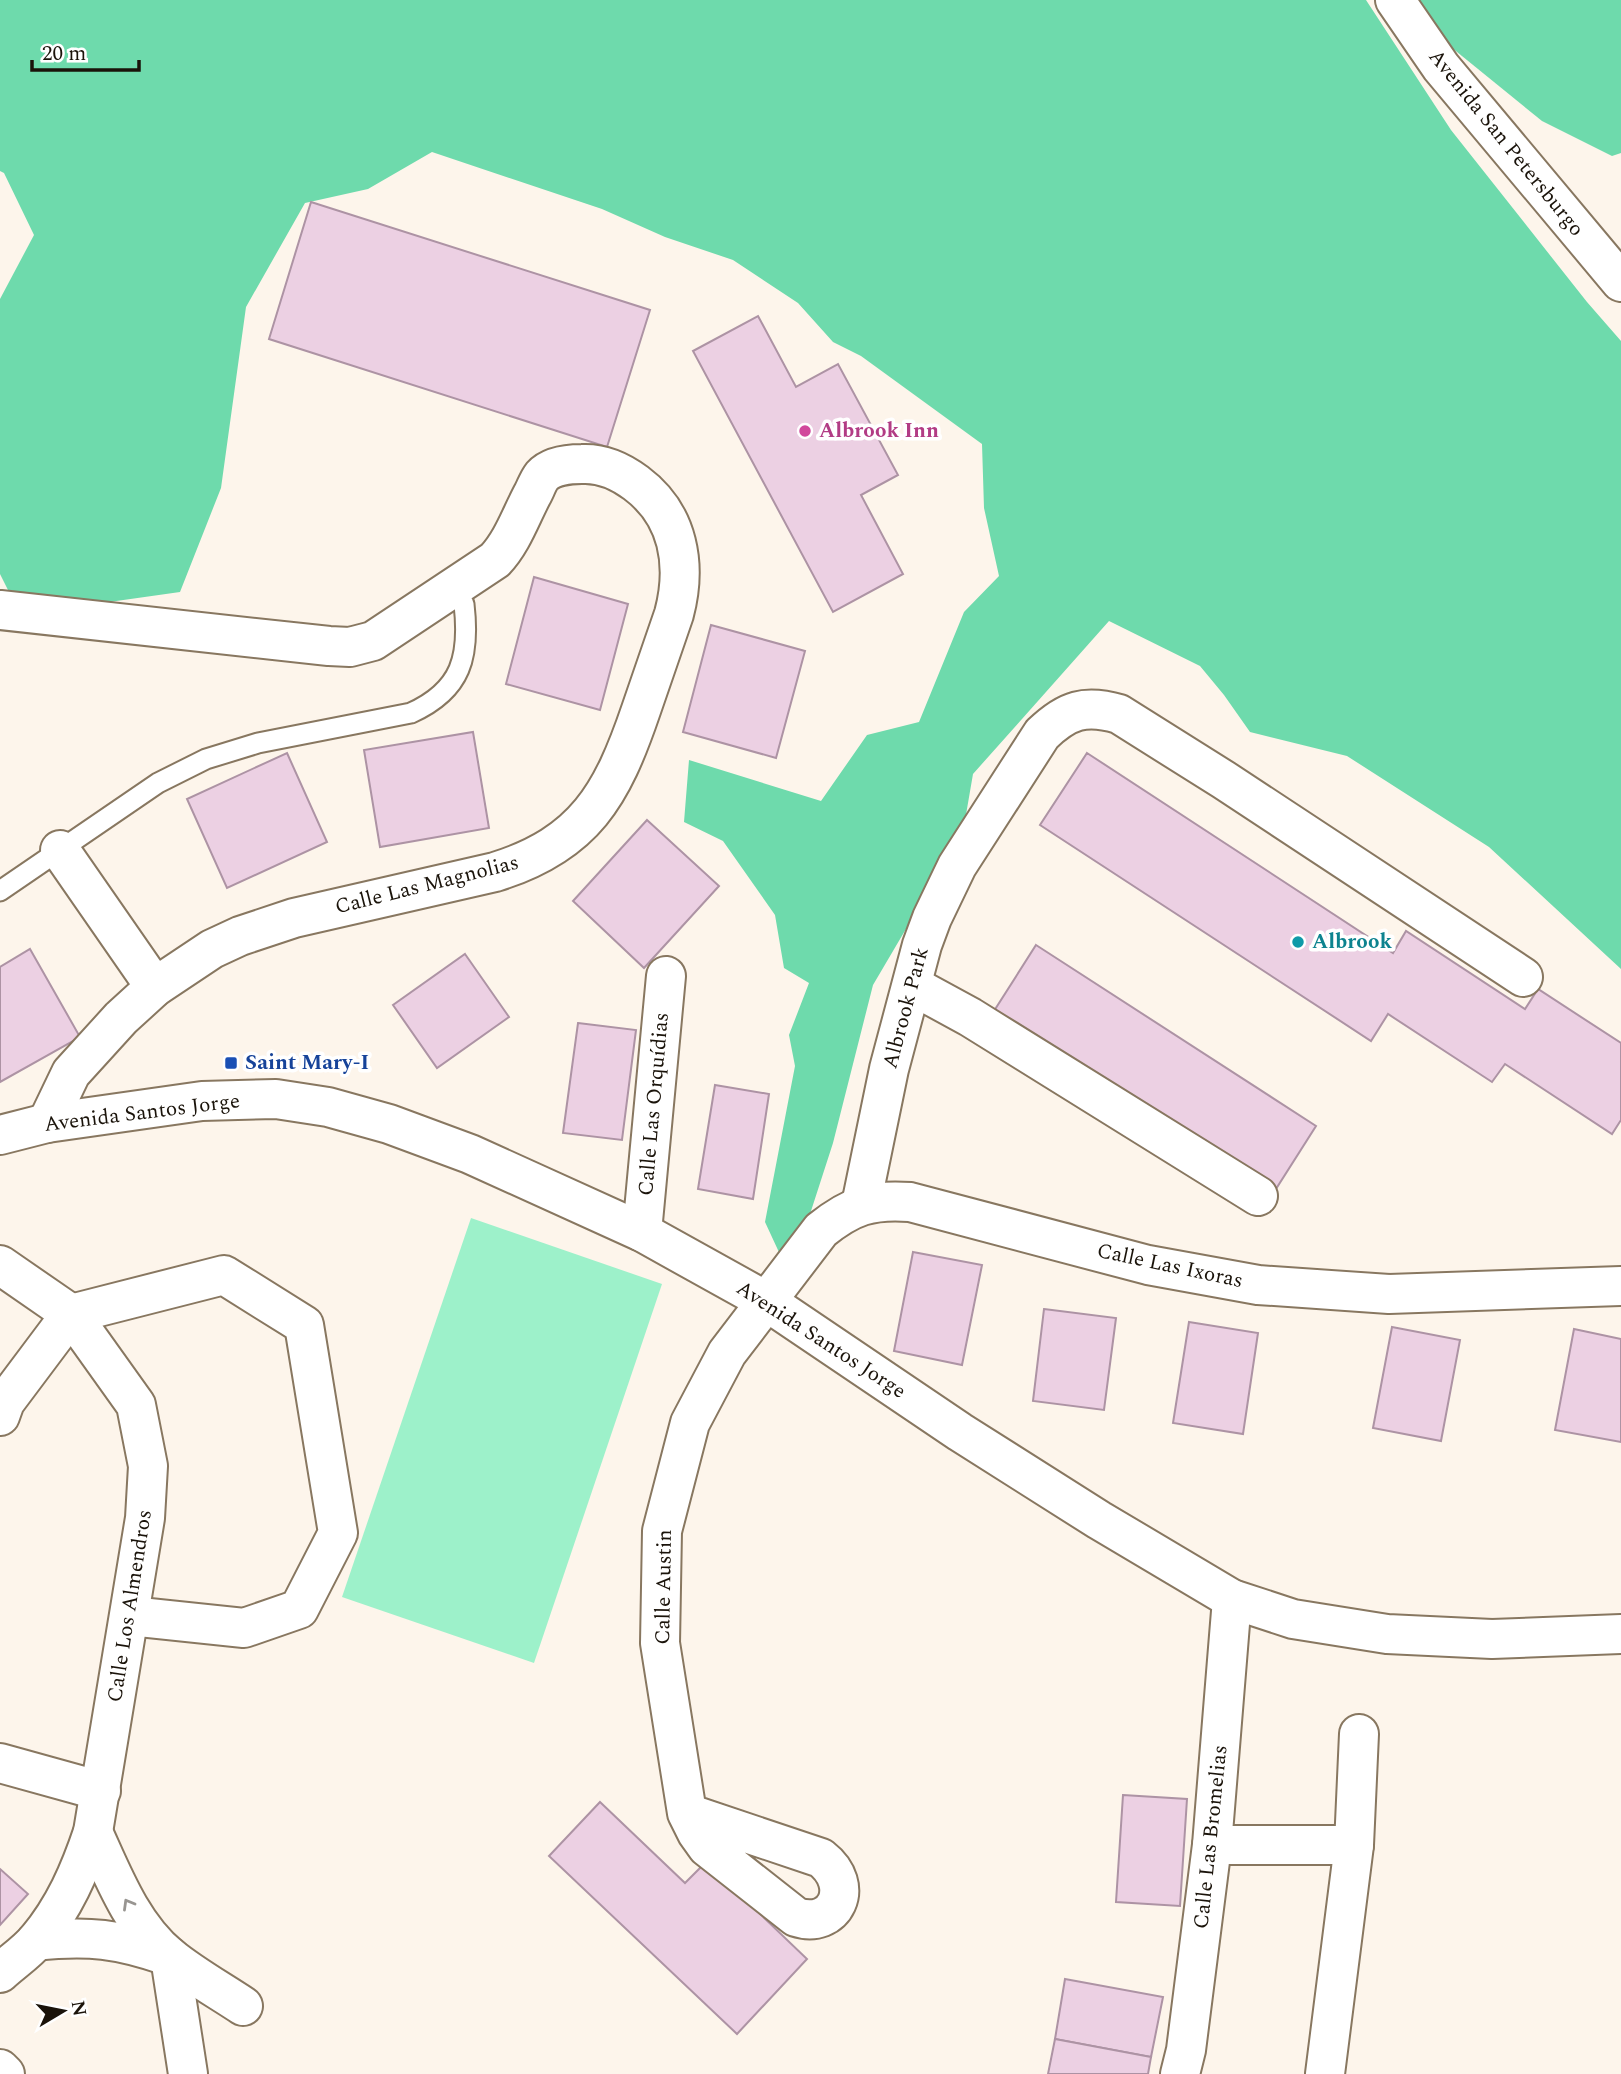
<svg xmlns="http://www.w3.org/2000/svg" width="1621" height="2074" font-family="Spectral,serif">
	<rect width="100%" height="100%" fill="#fdf5eb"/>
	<!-- green -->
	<polygon fill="#9df1ca" points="471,1218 662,1284 534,1663 342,1597"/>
	<!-- forest -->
	<g fill="#6edaac">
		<polygon points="0,0 1366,0 1451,130 1587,302 1621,341 1621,969 1489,847 1347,756 1250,732 1224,695 1200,666 1109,621 973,774 963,832 873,985 833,1143 790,1276 765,1222 795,1066 789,1035 809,983 784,968 775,915 723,841 684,822 689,760 821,801 867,735 919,722 964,612 999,576 984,508 982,444 861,356 833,342 798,303 733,260 665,237 602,209 432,152 368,189 305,203 246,307 221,488 180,592 88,605 8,590 0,574 0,299 34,235 4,173 0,171"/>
		<polygon points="1393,0 1621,0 1621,153 1612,156 1542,121"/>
	</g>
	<!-- building -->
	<g fill="#ecd0e3" stroke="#ad93a4" stroke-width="2">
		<polygon points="311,202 650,310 607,447 269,339"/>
		<polygon points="758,316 796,387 838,364 898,475 861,495 903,574 833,612 693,351"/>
		<polygon points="534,577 628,604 600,710 506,684"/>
		<polygon points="711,625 805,651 776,758 683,732"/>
		<polygon points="473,732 489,828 380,847 364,750"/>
		<polygon points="287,753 327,842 227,888 187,799"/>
		<polygon points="1087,753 1393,953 1406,931 1525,1009 1538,989 1621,1043 1621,1120 1612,1134 1505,1064 1492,1082 1388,1014 1371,1041 1040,825"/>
		<polygon points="647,820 719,886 644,968 573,901"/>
		<polygon points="1036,945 1316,1126 1274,1192 994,1011"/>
		<polygon points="30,949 80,1037 0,1082 0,967"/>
		<polygon points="465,954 509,1017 437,1068 393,1005"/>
		<polygon points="578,1023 636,1030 622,1140 563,1133"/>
		<polygon points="715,1085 769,1094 753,1199 698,1189"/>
		<polygon points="913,1252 982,1265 962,1365 894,1351"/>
		<polygon points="1044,1309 1116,1318 1104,1410 1033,1401"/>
		<polygon points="1189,1322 1258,1333 1243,1434 1173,1423"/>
		<polygon points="1392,1327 1460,1340 1441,1441 1373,1428"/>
		<polygon points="1574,1329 1621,1339 1621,1442 1555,1430"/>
		<polygon points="1123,1795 1187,1799 1180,1906 1116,1902"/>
		<polygon points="600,1802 685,1883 706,1862 807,1959 737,2034 549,1856"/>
		<polygon points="0,1869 28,1894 0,1925"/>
		<polygon points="1065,1979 1163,1997 1151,2057 1055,2039"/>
		<polygon points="1055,2039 1151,2057 1148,2074 1048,2074"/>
	</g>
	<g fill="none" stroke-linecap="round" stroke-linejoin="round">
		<defs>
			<path id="lane" d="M 0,891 L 158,783 L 206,759 L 258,743 L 411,713 C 462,690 470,656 464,604"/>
			<g id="street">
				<polyline points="1395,0 1441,67 1621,282"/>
				<path d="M 0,610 L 329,646 L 350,647 L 373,641 L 495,560 C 512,542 520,518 532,495 C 535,490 538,481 542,476 C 551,466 569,464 582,464 C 602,463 620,471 636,483 C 679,515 687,565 674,614 C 663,646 652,678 641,710 C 612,795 585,844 495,872 L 294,918 L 240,936 L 212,949 L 155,987 L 121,1018 L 71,1073 L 47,1123"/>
				<polyline points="60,850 155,987"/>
				<polyline points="913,986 970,1017 1258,1196"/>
				<path d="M 861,1205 L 889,1069 L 922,945 L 932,918 L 957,866 L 1042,734 C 1067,710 1085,704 1119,714 L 1224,780 L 1523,977"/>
				<polyline points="642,1232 666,976"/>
				<path d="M 0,1265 L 71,1314 L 136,1405 L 148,1466 L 145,1518 L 93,1832 C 80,1871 64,1908 37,1940 C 27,1952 12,1962 0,1973"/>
				<polyline points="0,1416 5,1402 71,1314 224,1275 304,1325 338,1533 299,1609 244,1628 130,1616"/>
				<polyline points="0,1763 101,1791"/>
				<path d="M 687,1813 L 821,1858 C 857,1886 835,1930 796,1917 L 707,1847 L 697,1833 L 687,1813 L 660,1643 L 662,1531 L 690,1423 L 727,1353 L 821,1230 C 851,1206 871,1199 910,1202 L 1148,1265 L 1258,1285 L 1389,1294 L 1621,1286"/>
				<path d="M 93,1832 C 113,1876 132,1926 170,1957 C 192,1975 219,1990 243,2006"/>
				<polyline points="1212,1845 1354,1845"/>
				<path d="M 36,1941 C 88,1935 119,1939 168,1956"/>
				<polyline points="170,1957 188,2074"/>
				<polyline points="0,2069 5,2074"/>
				<polyline points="1180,2074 1186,2050 1212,1845 1232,1599"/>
				<polyline points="1325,2074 1354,1845 1359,1734"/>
			</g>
			<polyline id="secondary" points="0,1135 47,1123 202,1101 276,1099 328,1107 389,1124 470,1154 642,1232 766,1301 960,1432 1099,1520 1232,1599 1293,1619 1387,1634 1492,1639 1621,1634"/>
		</defs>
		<!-- lane casing -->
		<use href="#lane" stroke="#887760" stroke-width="23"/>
		<!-- street casing -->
		<use href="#street" stroke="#887760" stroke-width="42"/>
		<!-- secondary casing -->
		<use href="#secondary" stroke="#887760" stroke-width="42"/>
		<!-- lane -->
		<use href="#lane" stroke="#fff" stroke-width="19"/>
		<!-- street -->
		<use href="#street" stroke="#fff" stroke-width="38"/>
		<!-- secondary -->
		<use href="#secondary" stroke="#fff" stroke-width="38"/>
	</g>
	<!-- one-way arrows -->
	<defs><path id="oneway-chevron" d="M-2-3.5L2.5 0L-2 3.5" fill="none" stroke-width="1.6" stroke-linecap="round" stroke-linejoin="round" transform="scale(1.75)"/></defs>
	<use stroke="#989591" href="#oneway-chevron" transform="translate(128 1904) rotate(-120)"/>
	<!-- markers -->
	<circle fill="#d1479c" stroke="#fff" stroke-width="2.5" cx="805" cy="431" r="7"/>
	<circle fill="#0f9aa8" stroke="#fff" stroke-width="2.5" cx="1298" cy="942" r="7"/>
	<rect fill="#1a4fb4" stroke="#fff" stroke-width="2.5" x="224" y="1056" width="14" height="14" rx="3.5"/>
	<g text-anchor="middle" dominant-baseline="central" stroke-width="7" stroke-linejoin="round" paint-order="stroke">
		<!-- street labels -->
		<g font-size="21" fill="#1a130a" stroke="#fff">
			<text transform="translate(1506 143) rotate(51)">Avenida San Petersburgo</text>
			<text transform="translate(427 885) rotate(-14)">Calle Las Magnolias</text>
			<text transform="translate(906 1008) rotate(-75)">Albrook Park</text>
			<text transform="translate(654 1104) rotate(-85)">Calle Las Orquídias</text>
			<text transform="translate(142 1113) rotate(-7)">Avenida Santos Jorge</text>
			<text transform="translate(1170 1266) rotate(12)">Calle Las Ixoras</text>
			<text transform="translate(821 1340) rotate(33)">Avenida Santos Jorge</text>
			<text transform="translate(664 1587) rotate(-89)">Calle Austin</text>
			<text transform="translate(130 1606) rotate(-81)">Calle Los Almendros</text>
			<text transform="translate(1211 1837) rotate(-84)">Calle Las Bromelias</text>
		</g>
		<!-- hotel labels -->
		<g font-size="21" font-weight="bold" fill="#b23c85" stroke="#fff" text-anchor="start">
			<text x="819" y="431">Albrook Inn</text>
		</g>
		<!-- culture labels -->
		<g font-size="21" font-weight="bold" fill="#0d838f" stroke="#fff" text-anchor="start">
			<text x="1312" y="942">Albrook</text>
		</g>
		<!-- transit labels -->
		<g font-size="21" font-weight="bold" fill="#164399" stroke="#fff" text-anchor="start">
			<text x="245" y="1063">Saint Mary-I</text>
		</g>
	</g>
	<!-- north arrow -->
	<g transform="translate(63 2011) rotate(80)" stroke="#ffffff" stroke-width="5" paint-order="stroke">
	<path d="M0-5L12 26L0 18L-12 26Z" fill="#1a130a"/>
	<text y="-10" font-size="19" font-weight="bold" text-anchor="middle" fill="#1a130a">N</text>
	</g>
	<!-- scale -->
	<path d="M32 60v10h107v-10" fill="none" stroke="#1a130a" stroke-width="3.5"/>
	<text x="42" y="60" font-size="21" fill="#1a130a" stroke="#ffffff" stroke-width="5" paint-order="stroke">20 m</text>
</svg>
